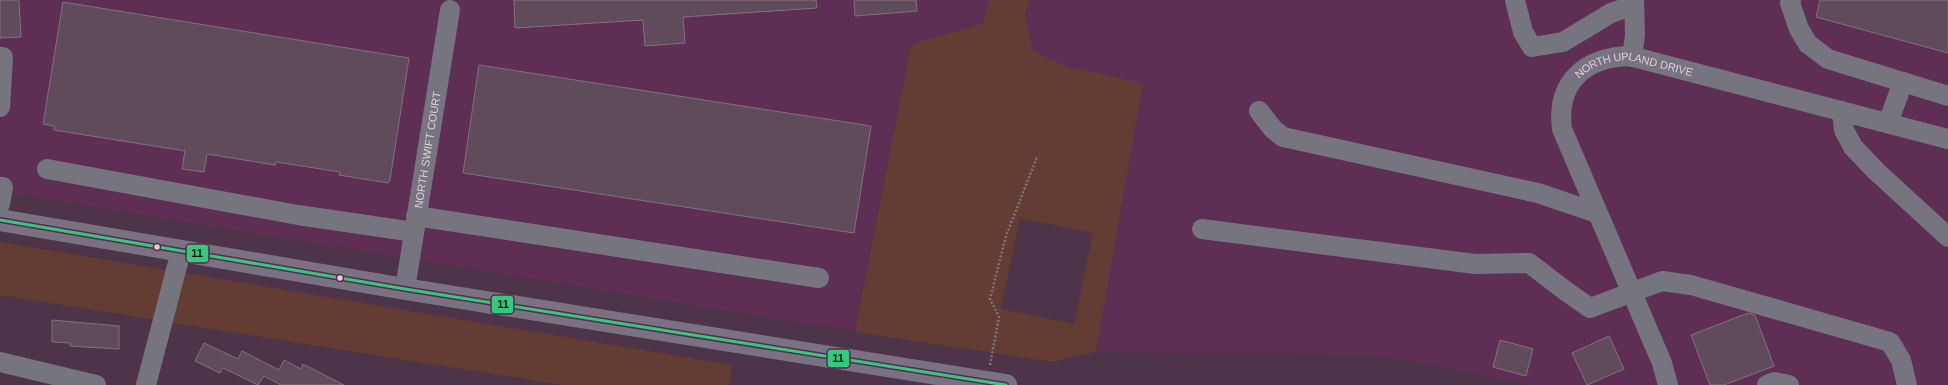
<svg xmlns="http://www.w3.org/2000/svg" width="1948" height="385" font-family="Arial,sans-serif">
	<rect width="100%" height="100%" fill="#4e3448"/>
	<!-- built -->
	<g fill="#5f2e54">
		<polygon points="0,0 990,0 982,24 911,44 855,332 0,192"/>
		<polygon points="1029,0 1948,0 1948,385 1530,385 1379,355 1096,352 1142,83 1068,67 1033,51 1025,15"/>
	</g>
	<!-- green -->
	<g fill="#633c34" fill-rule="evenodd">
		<path d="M 990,0 L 1029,0 L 1025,15 L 1033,51 L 1068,67 L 1143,83 L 1096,352 L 1053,362 L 855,332 L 911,44 L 982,24 ZM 1020,218 L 1093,233 L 1074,324 L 1001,309 Z"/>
		<polygon points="0,242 732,365 729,385 562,385 0,295"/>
	</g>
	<!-- building -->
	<g fill="#604b5b" stroke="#846f80">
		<polygon points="0,0 19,0 21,37 0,38"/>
		<polygon points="514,0 816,0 817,8 683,17 685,43 645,46 643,20 515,28"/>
		<polygon points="854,0 916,0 917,11 855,16"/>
		<polygon points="1820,0 1948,0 1948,53 1816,17"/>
		<polygon points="63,2 409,58 390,180 388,183 339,175 340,172 276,162 275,165 207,154 204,172 182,169 185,151 54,130 54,126 43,124"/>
		<polygon points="479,65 871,126 854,233 463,173"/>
		<polygon points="1748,313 1755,315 1774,366 1724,385 1710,385 1691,335"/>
		<polygon points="52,320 119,326 119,349 70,346 70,343 52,342"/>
		<polygon points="1609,336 1624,369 1587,385 1572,353"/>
		<polygon points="1500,340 1533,349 1526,376 1493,367"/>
		<polygon points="204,343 238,359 242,351 279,370 284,360 301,369 303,364 344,385 281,385 264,376 258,385 223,368 220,373 195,361"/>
	</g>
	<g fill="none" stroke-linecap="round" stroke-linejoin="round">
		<!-- path -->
		<polyline stroke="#7c747f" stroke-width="2.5" stroke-dasharray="2 2" stroke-linecap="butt" points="990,365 999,317 990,299 1006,236 1037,157"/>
		<!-- minor -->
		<g stroke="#76747e" stroke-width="20">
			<polyline points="1515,0 1523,32 1532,47 1563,42 1611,13 1634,5"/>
			<polyline points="1791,0 1790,3 1799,29 1808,44 1828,59 1948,96"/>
			<polyline points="0,57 3,57 0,107"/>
			<polyline points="1632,57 1635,35 1634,0"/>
			<polyline points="1259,111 1273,129 1283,137 1538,193 1597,213"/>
			<polyline points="1842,111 1844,130 1853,147 1876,171 1948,237"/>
			<polyline points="1888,123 1903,82"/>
			<polyline points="47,169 298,215 414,232"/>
			<polyline points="0,187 3,187 0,204"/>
			<polyline points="416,216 819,278"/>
			<polyline points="1202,229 1475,264 1529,263 1567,292 1590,308 1662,281 1691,285 1890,342 1901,360 1907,385"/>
			<path id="s1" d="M 405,289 L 450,10"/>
			<polyline points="0,362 96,385"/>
			<polyline points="146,385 181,251"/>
			<path id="s2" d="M 1668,385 L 1662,363 L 1562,129 C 1556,82 1585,57 1630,56 L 1948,139"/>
			<polyline points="1767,385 1774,382 1789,385"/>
		</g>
		<!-- major -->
		<polyline stroke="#7a7181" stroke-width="22" points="0,220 405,289 1006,385"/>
		<defs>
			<polyline id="bus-1" points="0,220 405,289 1006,385"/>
		</defs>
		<!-- bus-1 casing -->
		<use href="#bus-1" stroke="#582a4e" stroke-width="6"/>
		<!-- bus-1 -->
		<use href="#bus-1" stroke="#33ca7d" stroke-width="3"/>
	</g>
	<!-- markers -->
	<g fill="#e6c9de" stroke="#582a4e" stroke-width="1.5">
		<circle cx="157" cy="247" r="3.5"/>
		<circle cx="340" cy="278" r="3.5"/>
	</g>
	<g text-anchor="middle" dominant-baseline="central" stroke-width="4" stroke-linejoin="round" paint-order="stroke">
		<!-- street labels -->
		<g font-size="11" fill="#e6c9de" stroke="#582a4e">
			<text stroke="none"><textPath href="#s2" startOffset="396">NORTH UPLAND DRIVE</textPath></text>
			<text stroke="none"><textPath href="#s1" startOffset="141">NORTH SWIFT COURT</textPath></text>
		</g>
	</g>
	<g stroke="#582a4e" stroke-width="1.5">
		<rect x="186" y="244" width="23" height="19" rx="4" fill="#33ca7d"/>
		<rect x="491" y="295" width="23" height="19" rx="4" fill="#33ca7d"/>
		<rect x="827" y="349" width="23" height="19" rx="4" fill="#33ca7d"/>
	</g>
	<g font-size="11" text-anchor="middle" font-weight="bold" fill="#111">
		<text x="197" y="257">11</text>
		<text x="503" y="308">11</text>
		<text x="838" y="362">11</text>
	</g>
</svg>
